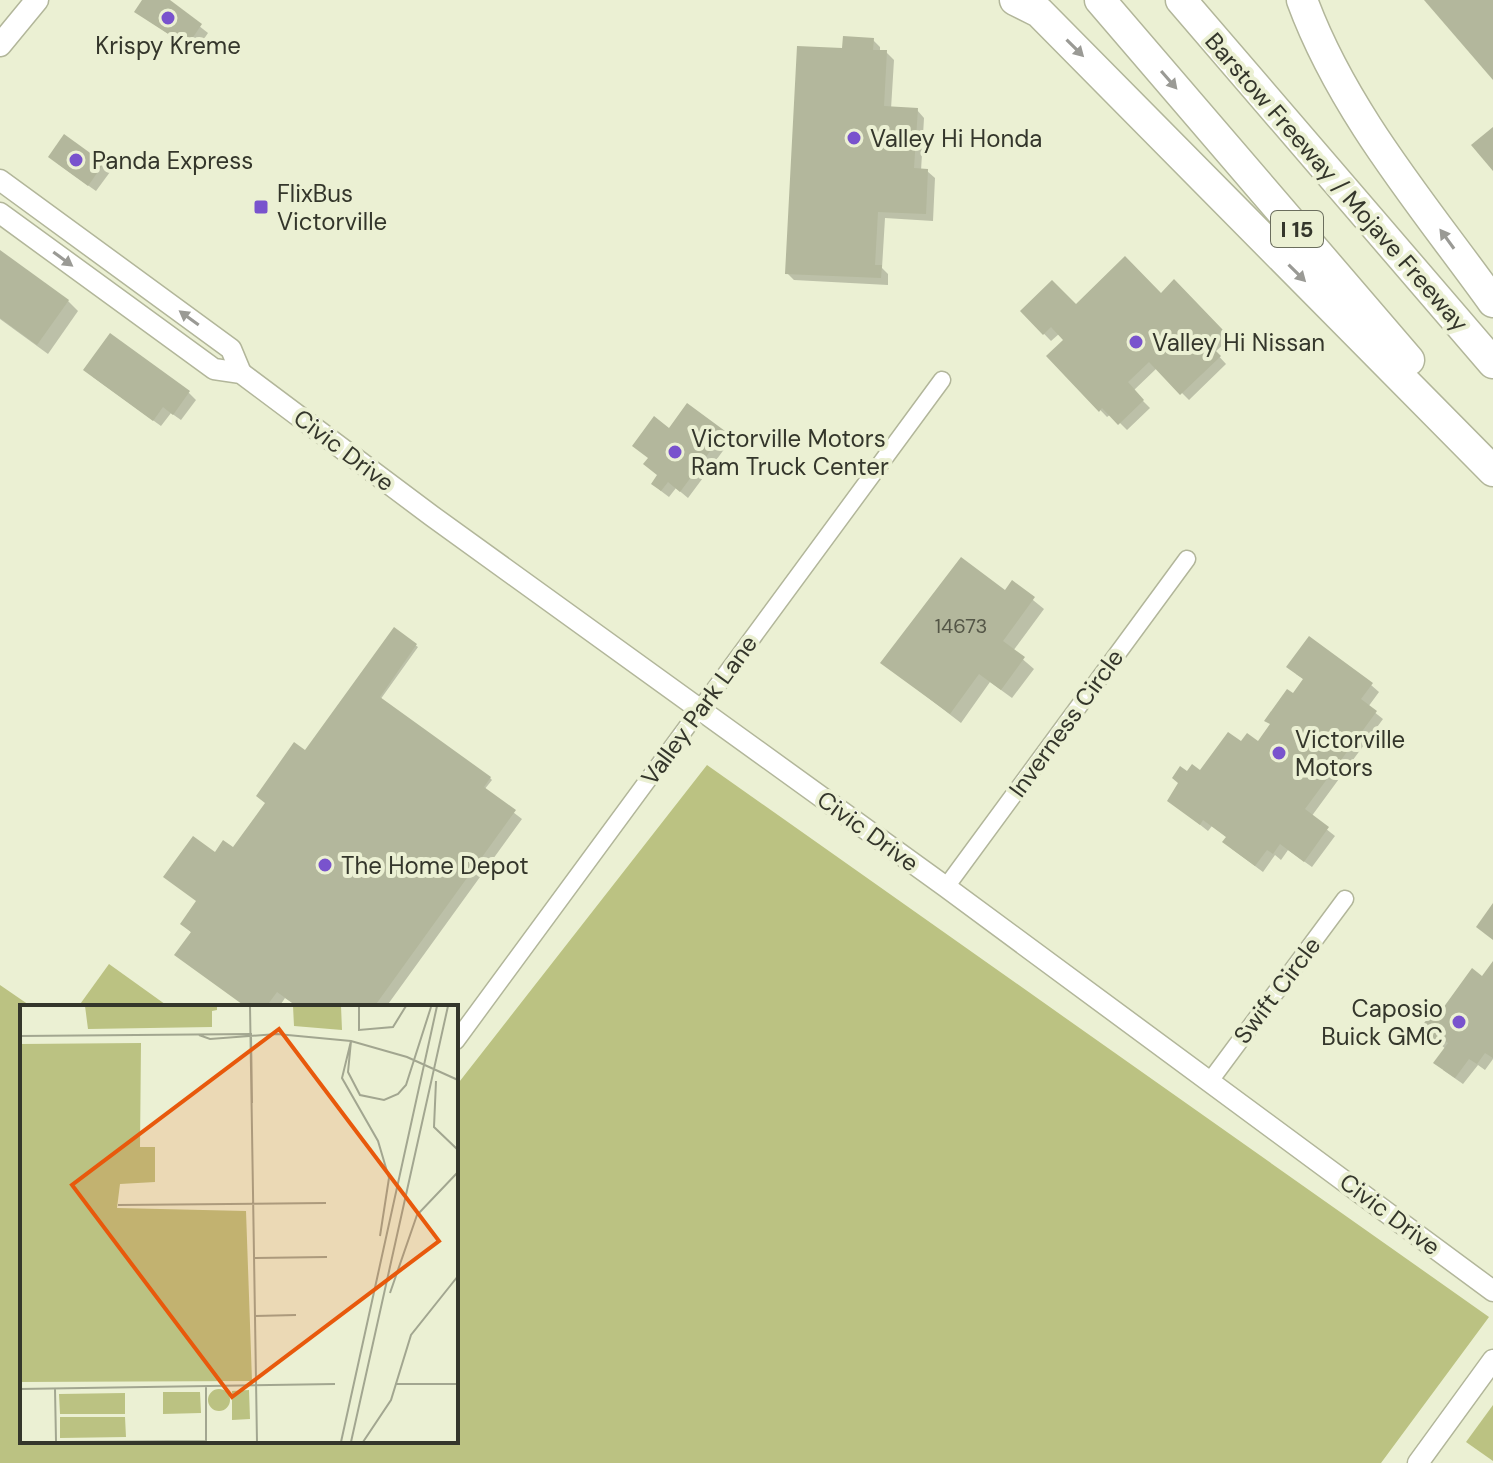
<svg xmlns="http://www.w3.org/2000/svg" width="1493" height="1463" font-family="'DM Sans',sans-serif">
	<rect width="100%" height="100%" fill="#ebf0d3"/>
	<!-- green -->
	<g fill="#bbc282">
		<polygon points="707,765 1489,1317 1381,1463 0,1463 0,985 32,1007 22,1007 22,1441 456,1441 456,1086"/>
		<polygon points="109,964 169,1007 78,1007"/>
		<polygon points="1493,1405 1493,1461 1466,1442"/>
	</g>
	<!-- shadow -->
	<g fill="#0003">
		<polygon points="150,0 166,0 208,33 195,52 136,12"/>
		<polygon points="873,40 880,47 880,52 886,52 894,60 891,109 917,110 924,118 921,171 927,171 935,178 933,221 885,218 882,268 888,274 888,285 794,280 787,273 844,50"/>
		<polygon points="64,137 110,172 96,191 58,164"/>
		<polygon points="0,253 68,301 78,311 48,354 0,319"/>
		<polygon points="1174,282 1229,339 1215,352 1226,364 1189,400 1157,368 1133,391 1150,408 1127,430 1111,414 1107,417 1048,356 1066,340 1060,333 1051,341 1023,312 1161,295"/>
		<polygon points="93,377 189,393 196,400 181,420 171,413 161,426"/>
		<polygon points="670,431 724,433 731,440 688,498 676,488 669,497 661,491 654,484 659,476 645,464"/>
		<polygon points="1012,583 1044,609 1013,651 1034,669 1012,698 990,682 961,723 883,663 1005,593"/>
		<polygon points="394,630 418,647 380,700 490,778 492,780 484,790 522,819 386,1007 298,1007 285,998 279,1007 246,1007 192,933 182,924 198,902 215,855 233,850"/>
		<polygon points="1296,674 1371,685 1379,692 1368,707 1383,719 1311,817 1335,836 1312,867 1288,850 1281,860 1275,855 1263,872 1232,849 1228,838 1212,826 1208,831 1170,801 1187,773 1200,773 1242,744 1258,744 1305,680"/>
		<polygon points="1493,965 1493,1059 1485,1070 1478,1065 1463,1084 1443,1070 1446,1049 1422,1030 1483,979"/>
	</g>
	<!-- building -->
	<g fill="#b3b79c">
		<polygon points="142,0 170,0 202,24 187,46 134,12"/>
		<polygon points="1424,0 1493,0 1493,80"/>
		<polygon points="843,36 874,38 873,50 887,50 884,106 918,108 914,168 928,169 926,214 878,212 875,265 882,265 881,278 785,274 797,46 842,48"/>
		<polygon points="1493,127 1493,171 1471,145"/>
		<polygon points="64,134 104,163 88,186 48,157"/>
		<polygon points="0,250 69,300 37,345 0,318"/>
		<polygon points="1125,256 1161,293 1174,279 1223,330 1209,344 1221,356 1180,395 1149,362 1128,382 1144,400 1118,425 1102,408 1099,412 1046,356 1063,340 1051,327 1043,335 1020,311 1052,280 1076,304"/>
		<polygon points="110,333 190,391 173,415 163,407 153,421 83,370"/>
		<polygon points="687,403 725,431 680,492 668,482 661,491 651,484 657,475 643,464 648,458 632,446 654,416 669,428"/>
		<polygon points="961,557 1005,590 1012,580 1035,597 1003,641 1025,657 1001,690 979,674 950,714 880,663"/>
		<polygon points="394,627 417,644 380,697 491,777 484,787 516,810 374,1007 298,1007 277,992 266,1007 246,1007 174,955 191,932 180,924 196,901 163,877 193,836 215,852 223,840 233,847 265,803 256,796 294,742 305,750"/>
		<polygon points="1309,636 1373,683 1361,699 1377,711 1305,809 1329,827 1304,862 1280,844 1273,854 1267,850 1255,866 1222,842 1226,837 1203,820 1200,825 1167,801 1178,783 1172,778 1180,766 1187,771 1192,764 1200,770 1228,732 1241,741 1247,733 1258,741 1270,724 1264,721 1287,689 1293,693 1303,679 1286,667"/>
		<polygon points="1493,903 1493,940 1476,927"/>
		<polygon points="1493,961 1493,1058 1485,1053 1477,1064 1469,1059 1455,1078 1433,1063 1448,1043 1443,1040 1439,1044 1419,1030 1433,1011 1438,1015 1472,968 1482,976"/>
	</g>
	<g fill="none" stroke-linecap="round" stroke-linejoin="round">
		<defs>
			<g id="minor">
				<polyline points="946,887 1187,559"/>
				<polyline points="456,1041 942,380"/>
				<polyline points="1210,1081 1345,899"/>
			</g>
			<g id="tertiary">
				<polyline points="0,180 231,349 241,373"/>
				<polyline points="0,213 214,369 241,373 432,516 946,887 1493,1291"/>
				<polyline points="1418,1463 1493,1360"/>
			</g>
			<polyline id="secondary" points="0,45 37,0"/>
			<g id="motorway">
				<polyline points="1015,0 1039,12 1493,471"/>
				<polyline points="1100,0 1409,360"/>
				<polyline points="1181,0 1493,363"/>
				<path d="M 1302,0 C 1343,112 1424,206 1493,302"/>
			</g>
		</defs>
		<!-- minor casing -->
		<use href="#minor" stroke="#b2b69a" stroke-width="19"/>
		<!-- tertiary casing -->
		<use href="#tertiary" stroke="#b2b69a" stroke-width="23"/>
		<!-- secondary casing -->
		<use href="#secondary" stroke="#b2b69a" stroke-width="25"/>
		<!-- motorway casing -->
		<use href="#motorway" stroke="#b2b69a" stroke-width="33"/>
		<!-- minor -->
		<use href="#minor" stroke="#fff" stroke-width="16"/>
		<!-- tertiary -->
		<use href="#tertiary" stroke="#fff" stroke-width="20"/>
		<!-- secondary -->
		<use href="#secondary" stroke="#fff" stroke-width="22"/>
		<!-- motorway -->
		<use href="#motorway" stroke="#fff" stroke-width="30"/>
	</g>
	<!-- one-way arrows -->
	<defs><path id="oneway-solid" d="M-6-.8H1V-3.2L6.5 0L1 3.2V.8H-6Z" transform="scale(2)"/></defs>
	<g fill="#9a9a95">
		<use href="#oneway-solid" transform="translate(1075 48) rotate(45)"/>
		<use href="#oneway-solid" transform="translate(1169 80) rotate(49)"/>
		<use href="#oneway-solid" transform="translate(1447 239) rotate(-126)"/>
		<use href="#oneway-solid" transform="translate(63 259) rotate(36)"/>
		<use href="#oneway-solid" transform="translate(1297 273) rotate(45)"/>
		<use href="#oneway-solid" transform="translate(189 318) rotate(-144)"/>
	</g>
	<!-- markers -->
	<g fill="#7953cd" stroke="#ebf0d3" stroke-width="3">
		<circle cx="168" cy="18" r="8"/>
		<circle cx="854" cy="138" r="8"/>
		<circle cx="76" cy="160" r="8"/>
		<rect x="253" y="199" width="16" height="16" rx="4"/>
		<circle cx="1136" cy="342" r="8"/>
		<circle cx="675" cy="452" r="8"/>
		<circle cx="1279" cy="753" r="8"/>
		<circle cx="325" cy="865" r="8"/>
		<circle cx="1459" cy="1022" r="8"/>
	</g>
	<g text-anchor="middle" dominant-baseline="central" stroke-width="8" stroke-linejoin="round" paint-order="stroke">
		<!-- number labels -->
		<g font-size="20" fill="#545647">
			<text x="961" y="626">14673</text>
		</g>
		<!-- shield labels -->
		<rect fill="#ebf0d3" stroke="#6b6e5d" stroke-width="2" x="1271" y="211" width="52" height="36" rx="6"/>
		<g font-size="22" font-weight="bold" fill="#34362b">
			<text x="1297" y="229">I 15</text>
		</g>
		<!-- poi labels -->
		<g font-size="24" fill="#34362b" stroke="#ebf0d3" text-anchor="start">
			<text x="168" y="45" text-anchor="middle">Krispy Kreme</text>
			<text x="870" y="138">Valley Hi Honda</text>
			<text x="92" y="160">Panda Express</text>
			<text x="277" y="193">FlixBus<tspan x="277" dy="28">Victorville</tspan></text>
			<text x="1152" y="342">Valley Hi Nissan</text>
			<text x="691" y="438">Victorville Motors<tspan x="691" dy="28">Ram Truck Center</tspan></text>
			<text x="1295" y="739">Victorville<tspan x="1295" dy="28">Motors</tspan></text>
			<text x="341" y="865">The Home Depot</text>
			<text x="1443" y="1008" text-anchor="end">Caposio<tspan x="1443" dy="28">Buick GMC</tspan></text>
		</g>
		<!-- street labels -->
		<g font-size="24" fill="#34362b" stroke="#ebf0d3">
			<text transform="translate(1337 182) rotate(49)">Barstow Freeway / Mojave Freeway</text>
			<text transform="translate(344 450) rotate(37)">Civic Drive</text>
			<text transform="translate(699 710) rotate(-54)">Valley Park Lane</text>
			<text transform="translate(1066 723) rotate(-54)">Inverness Circle</text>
			<text transform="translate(868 831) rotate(36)">Civic Drive</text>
			<text transform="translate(1277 990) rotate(-53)">Swift Circle</text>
			<text transform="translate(1390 1214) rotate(37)">Civic Drive</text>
		</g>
	</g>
	<!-- overview -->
	<g transform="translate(20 1005)">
		<rect width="438" height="438" fill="#ebf0d3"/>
		<path d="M 65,1 L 197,1 L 197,5 L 192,6 L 192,22 L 68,24 ZM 273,1 L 321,1 L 322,25 L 274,21 ZM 121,38 L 120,142 L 135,142 L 135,177 L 100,179 L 97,203 L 226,206 L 232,376 L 0,377 L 0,39 ZM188 395a11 11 0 1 1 22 0a11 11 0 1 1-22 0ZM 229,385 L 230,414 L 212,415 L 212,386 ZM 143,387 L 180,387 L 181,408 L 143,409 ZM 105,388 L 105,409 L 40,409 L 39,389 ZM 40,412 L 105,412 L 106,432 L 40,433 Z" fill="#bbc282"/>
		<path fill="none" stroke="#a2a690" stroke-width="2" d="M 230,1 L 237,437M 339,1 L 339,25 L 373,22 L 386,1M 179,30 L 190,34 L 257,29 L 331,36 L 387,52 L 438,75M 231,30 L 232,98M 0,31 L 232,29M 331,36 L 322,73 L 358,136 L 369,173 L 360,231M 331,36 L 328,67 L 340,90 L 364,95 L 378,89 L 386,80 L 411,2M 416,76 L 414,122 L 438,145M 98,200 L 306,198M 235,253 L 307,252M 370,288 L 397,210 L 438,167M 235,311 L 276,310M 375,379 L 438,379M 186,381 L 186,436M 0,384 L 315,379M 35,384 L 36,436M 36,437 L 186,436M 321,437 L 417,1M 331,437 L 428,1M 343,437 L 371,395 L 391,330 L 438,271"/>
		<path fill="#e8590c" fill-opacity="0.15" stroke="#e8590c" stroke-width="4" d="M 259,24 L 419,236 L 212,392 L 52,180 Z"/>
		<rect width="438" height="438" fill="none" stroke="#34362b" stroke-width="4"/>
	</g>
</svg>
